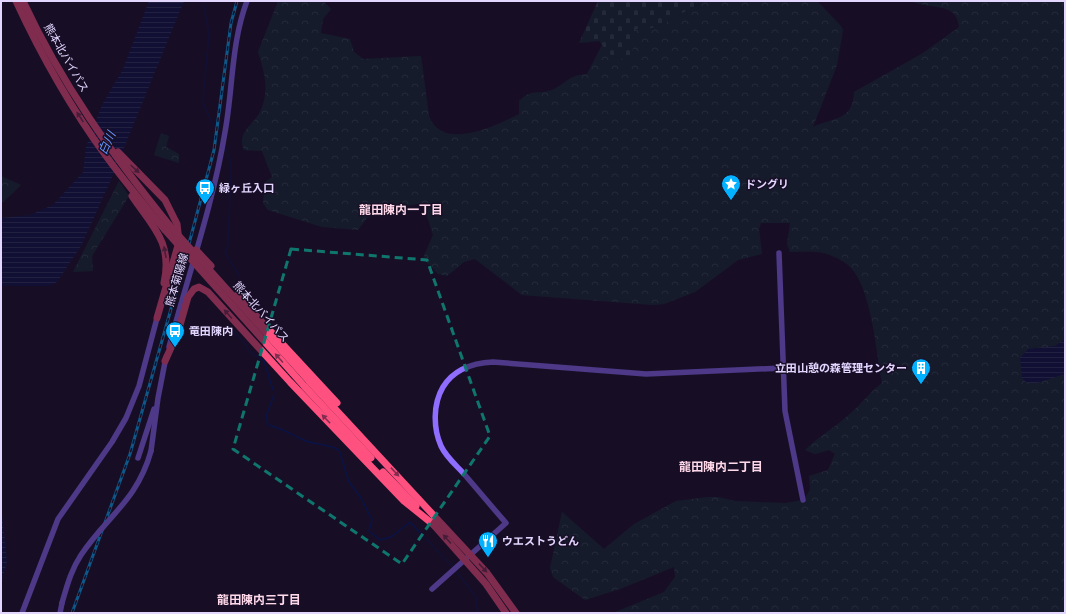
<svg xmlns="http://www.w3.org/2000/svg" width="1066" height="614" font-family="'Nunito Sans','Noto Sans JP',sans-serif">
	<defs>
		<pattern id="forest-crowns" width="20" height="18" patternUnits="userSpaceOnUse"><rect width="20" height="18" fill="#122c31"/><path d="M2 6a3 3 0 1 1 6 0M12 15a3 3 0 1 1 6 0" fill="none" stroke="#344a50"/></pattern>
		<pattern id="cemetery-stones" width="16" height="16" patternUnits="userSpaceOnUse"><rect width="16" height="16" fill="#122c31"/><path d="M2 7V4a2 2 0 0 1 4 0v3zM10 15v-3a2 2 0 0 1 4 0v3z" fill="#344a50"/></pattern>
		<pattern id="water-rules" width="6" height="5" patternUnits="userSpaceOnUse"><rect width="6" height="5" fill="#0a1346"/><path d="M0 2.5h6" fill="none" stroke="#2e3562"/></pattern>
	</defs>
	<rect width="100%" height="100%" fill="#180f27"/>
	<!-- forest -->
	<g fill="url(#forest-crowns)">
		<path d="M 278,1 L 323,1 L 331,9 L 323,19 L 321,33 L 350,39 L 354,52 L 363,59 L 421,56 L 429,116 C 442,152 496,126 519,114 L 519,101 C 533,87 538,96 554,89 C 568,82 569,75 587,74 L 602,45 L 609,54 L 628,61 L 635,29 L 649,29 L 658,26 L 705,1 L 817,1 L 841,26 L 843,30 L 837,65 L 813,127 C 834,117 853,121 854,92 L 923,53 L 959,27 C 957,1 929,10 911,1 L 1065,1 L 1065,613 L 613,613 L 664,592 L 675,577 L 674,567 L 620,589 L 585,600 L 553,577 L 550,568 L 562,512 L 604,549 L 634,524 L 676,501 L 708,497 L 718,497 L 735,501 L 785,503 L 803,500 L 810,490 L 809,476 L 828,470 L 835,454 L 829,450 L 815,454 L 805,450 C 820,435 838,426 853,411 C 863,402 871,391 882,383 C 876,352 872,290 851,268 C 846,262 837,258 830,255 C 817,250 803,252 790,252 L 787,244 L 790,223 L 761,223 L 759,229 L 762,254 L 738,260 L 695,292 L 664,304 L 653,305 L 522,295 L 475,259 L 464,262 L 447,276 L 438,274 L 423,258 L 433,235 L 423,203 L 383,210 L 367,218 L 358,230 L 322,227 L 268,210 L 263,203 L 265,182 L 272,177 L 262,151 L 244,150 C 236,132 254,125 260,112 C 262,108 265,100 265,94 C 267,79 262,65 258,52 Z"/>
		<polygon points="161,133 169,136 166,147 179,154 179,163 154,155"/>
		<polygon points="1,176 21,185 3,202 1,202"/>
		<polygon points="119,181 129,196 92,256 93,271 73,272"/>
	</g>
	<!-- cemetery -->
	<polygon fill="url(#cemetery-stones)" points="598,1 705,1 658,26 649,29 636,29 631,60 628,61 609,54 599,41 579,43"/>
	<!-- water -->
	<g fill="url(#water-rules)">
		<polygon points="149,1 184,1 110,182 81,246 57,282 49,286 1,286 1,218 30,215 53,205 83,172 86,147 102,105 123,69"/>
		<polygon points="1065,339 1065,374 1037,383 1027,383 1022,378 1020,358 1028,349 1055,346"/>
		<polygon points="1,505 7,562 1,583"/>
	</g>
	<g fill="none" stroke-linecap="round" stroke-linejoin="round">
		<!-- stream -->
		<g stroke="#0a1346" stroke-width="1.5">
			<polyline points="203,1 209,34 203,100 205,108 221,141"/>
			<polyline points="225,148 230,160 231,170 228,245 225,252 239,276"/>
			<polyline points="233,328 234,332 243,341 250,352 264,361 273,390"/>
			<path d="M 274,395 L 266,416 L 268,425 C 286,429 290,435 306,441 C 317,445 329,444 339,450 L 349,482 L 361,498 L 372,520 L 369,531 L 380,540 L 391,537 L 410,522 L 454,568"/>
			<polyline points="456,571 477,598 476,605 478,613"/>
		</g>
		<!-- secondary -->
		<g stroke="#8f6dff" stroke-width="5.5">
			<polyline points="779,253 785,411 803,500"/>
			<path d="M 169,347 C 188,275 213,205 225,132 C 233,89 231,43 247,1"/>
			<polyline points="151,451 158,398 166,357"/>
			<polyline points="138,458 154,409"/>
			<path d="M 432,589 L 506,523 C 492,507 478,490 464,474 C 457,466 446,457 441,446 C 433,428 433,404 443,387 C 454,369 473,363 493,362 L 646,374 L 783,368"/>
			<polyline points="22,613 58,519 112,442 126,418 139,386 157,318"/>
			<polyline points="60,613 62,603"/>
		</g>
		<!-- highway -->
		<g stroke="#ff5180" stroke-width="7">
			<path d="M 16,1 C 41,55 71,108 106,156 C 125,182 145,206 165,230"/>
			<path d="M 23,1 C 61,83 113,156 170,226"/>
			<polyline points="118,152 165,200 177,224 179,242 157,318"/>
			<path d="M 132,196 C 152,226 173,242 164,283"/>
			<polyline points="196,250 211,266"/>
			<polyline points="237,295 337,403"/>
			<polyline points="165,361 178,332 188,297 194,289 199,287 208,292 290,382 404,501 434,525"/>
			<polyline points="310,382 487,573 516,613"/>
			<polyline points="305,387 371,458"/>
			<polyline points="383,472 416,506"/>
			<polyline points="431,522 486,584 506,613"/>
		</g>
		<defs>
			<polyline id="rail" points="72,613 130,454 182,270 214,150 231,23 237,1"/>
		</defs>
		<!-- rail casing -->
		<use href="#rail" stroke="#02b1ff" stroke-width="3"/>
		<!-- rail -->
		<use href="#rail" stroke="#180f27" stroke-width="1.5" stroke-dasharray="4.5" stroke-linecap="butt"/>
		<!-- secondary-bridge -->
		<path stroke="#8f6dff" stroke-width="5.5" d="M 62,603 C 67,586 71,570 81,555 C 107,516 137,501 151,451"/>
		<!-- highway-bridge -->
		<g stroke="#ff5180" stroke-width="7">
			<polyline points="170,226 310,382"/>
			<polyline points="165,230 305,387"/>
		</g>
	</g>
	<!-- one-way arrows -->
	<defs><path id="oneway-solid" d="M-6-.8H1V-3.2L6.5 0L1 3.2V.8H-6Z"/></defs>
	<g fill="#802d4f">
		<use href="#oneway-solid" transform="translate(80 117) rotate(-123)"/>
		<use href="#oneway-solid" transform="translate(135 169) rotate(42)"/>
		<use href="#oneway-solid" transform="translate(165 252) rotate(-100)"/>
		<use href="#oneway-solid" transform="translate(228 314) rotate(-132)"/>
		<use href="#oneway-solid" transform="translate(279 358) rotate(-132)"/>
		<use href="#oneway-solid" transform="translate(326 419) rotate(-134)"/>
		<use href="#oneway-solid" transform="translate(395 472) rotate(47)"/>
		<use href="#oneway-solid" transform="translate(447 539) rotate(-132)"/>
		<use href="#oneway-solid" transform="translate(483 568) rotate(47)"/>
	</g>
	<!-- marked area -->
	<path d="M0 0H1066V614H0ZM 291,249 L 427,260 L 490,436 L 402,564 L 233,449 Z" fill="#180f27" fill-opacity=".55" fill-rule="evenodd"/>
	<path fill="none" stroke="#0f766e" stroke-width="3" stroke-dasharray="8 5" stroke-linejoin="round" d="M 291,249 L 427,260 L 490,436 L 402,564 L 233,449 Z"/>
	<!-- icons -->
	<defs>
		<symbol id="sight-pin" viewBox="-11 -11 22 30"><path d="M0 17L-7.5 6A9.5 9.5 0 1 1 7.5 6Z" fill="#02b1ff" stroke="#180f27"/><path d="M0-6L1.8-2.2L6-1.7L2.9 1.2L3.7 5.4L0 3.3L-3.7 5.4L-2.9 1.2L-6-1.7L-1.8-2.2Z" fill="#fff"/></symbol>
		<symbol id="bus-pin" viewBox="-11 -11 22 30"><path d="M0 17L-7.5 6A9.5 9.5 0 1 1 7.5 6Z" fill="#02b1ff" stroke="#180f27"/><path d="M-5-6H5V4H4V6H2V4H-2V6H-4V4H-5ZM-3.5-4V0h7V-4ZM-3.5 1.2v1.5H-2V1.2ZM2 1.2v1.5H3.5V1.2Z" fill="#fff"/></symbol>
		<symbol id="building-pin" viewBox="-11 -11 22 30"><path d="M0 17L-7.5 6A9.5 9.5 0 1 1 7.5 6Z" fill="#02b1ff" stroke="#180f27"/><path d="M-4-6H4V6H1V3H-1V6H-4ZM-2.5-4.3h1.7v1.8h-1.7ZM.8-4.3h1.7v1.8H.8ZM-2.5-1h1.7V.8h-1.7ZM.8-1h1.7V.8H.8Z" fill="#fff"/></symbol>
		<symbol id="restaurant-pin" viewBox="-11 -11 22 30"><path d="M0 17L-7.5 6A9.5 9.5 0 1 1 7.5 6Z" fill="#02b1ff" stroke="#180f27"/><path d="M-5-6h1v4h1v-4h1v4h1v-4h1v5L-1.5 .5V6h-2V.5L-5-1ZM5-6V6H3V1.5H1.5Q1.5-4 5-6Z" fill="#fff"/></symbol>
	</defs>
	<g fill-rule="evenodd">
		<use href="#sight-pin" x="720" y="173" width="22" height="30"/>
		<use href="#bus-pin" x="194" y="177" width="22" height="30"/>
		<use href="#bus-pin" x="164" y="320" width="22" height="30"/>
		<use href="#building-pin" x="910" y="357" width="22" height="30"/>
		<use href="#restaurant-pin" x="477" y="530" width="22" height="30"/>
	</g>
	<g text-anchor="middle" dominant-baseline="central" stroke-width="3" stroke-linejoin="round" paint-order="stroke">
		<!-- street labels -->
		<g font-size="11" fill="#e3d6ff" stroke="#180f27">
			<text transform="translate(66 58) rotate(60)">熊本北バイパス</text>
			<text transform="translate(177 280) rotate(-74)">熊本菊陽線</text>
			<text transform="translate(261 312) rotate(48)">熊本北バイパス</text>
		</g>
		<!-- poi labels -->
		<g font-size="11" font-weight="bold" fill="#e3d6ff" stroke="#180f27" text-anchor="start">
			<text x="745" y="184">ドングリ</text>
			<text x="219" y="188">緑ヶ丘入口</text>
			<text x="189" y="331">竜田陳内</text>
			<text x="907" y="368" text-anchor="end">立田山憩の森管理センター</text>
			<text x="502" y="541">ウエストうどん</text>
		</g>
		<!-- water labels -->
		<g font-size="12" font-style="italic" fill="#6497ff" stroke="#180f27">
			<text transform="translate(107 143) rotate(-66)">白川</text>
		</g>
		<!-- neighbourhood labels -->
		<g font-size="12" font-weight="bold" fill="#ffd8e9" stroke="#180f27">
			<text x="401" y="210">龍田陳内一丁目</text>
			<text x="721" y="467">龍田陳内二丁目</text>
			<text x="259" y="600">龍田陳内三丁目</text>
		</g>
	</g>
	<!-- border -->
	<rect width="1066" height="614" fill="none" stroke="#e3d6ff" stroke-width="4"/>
</svg>
